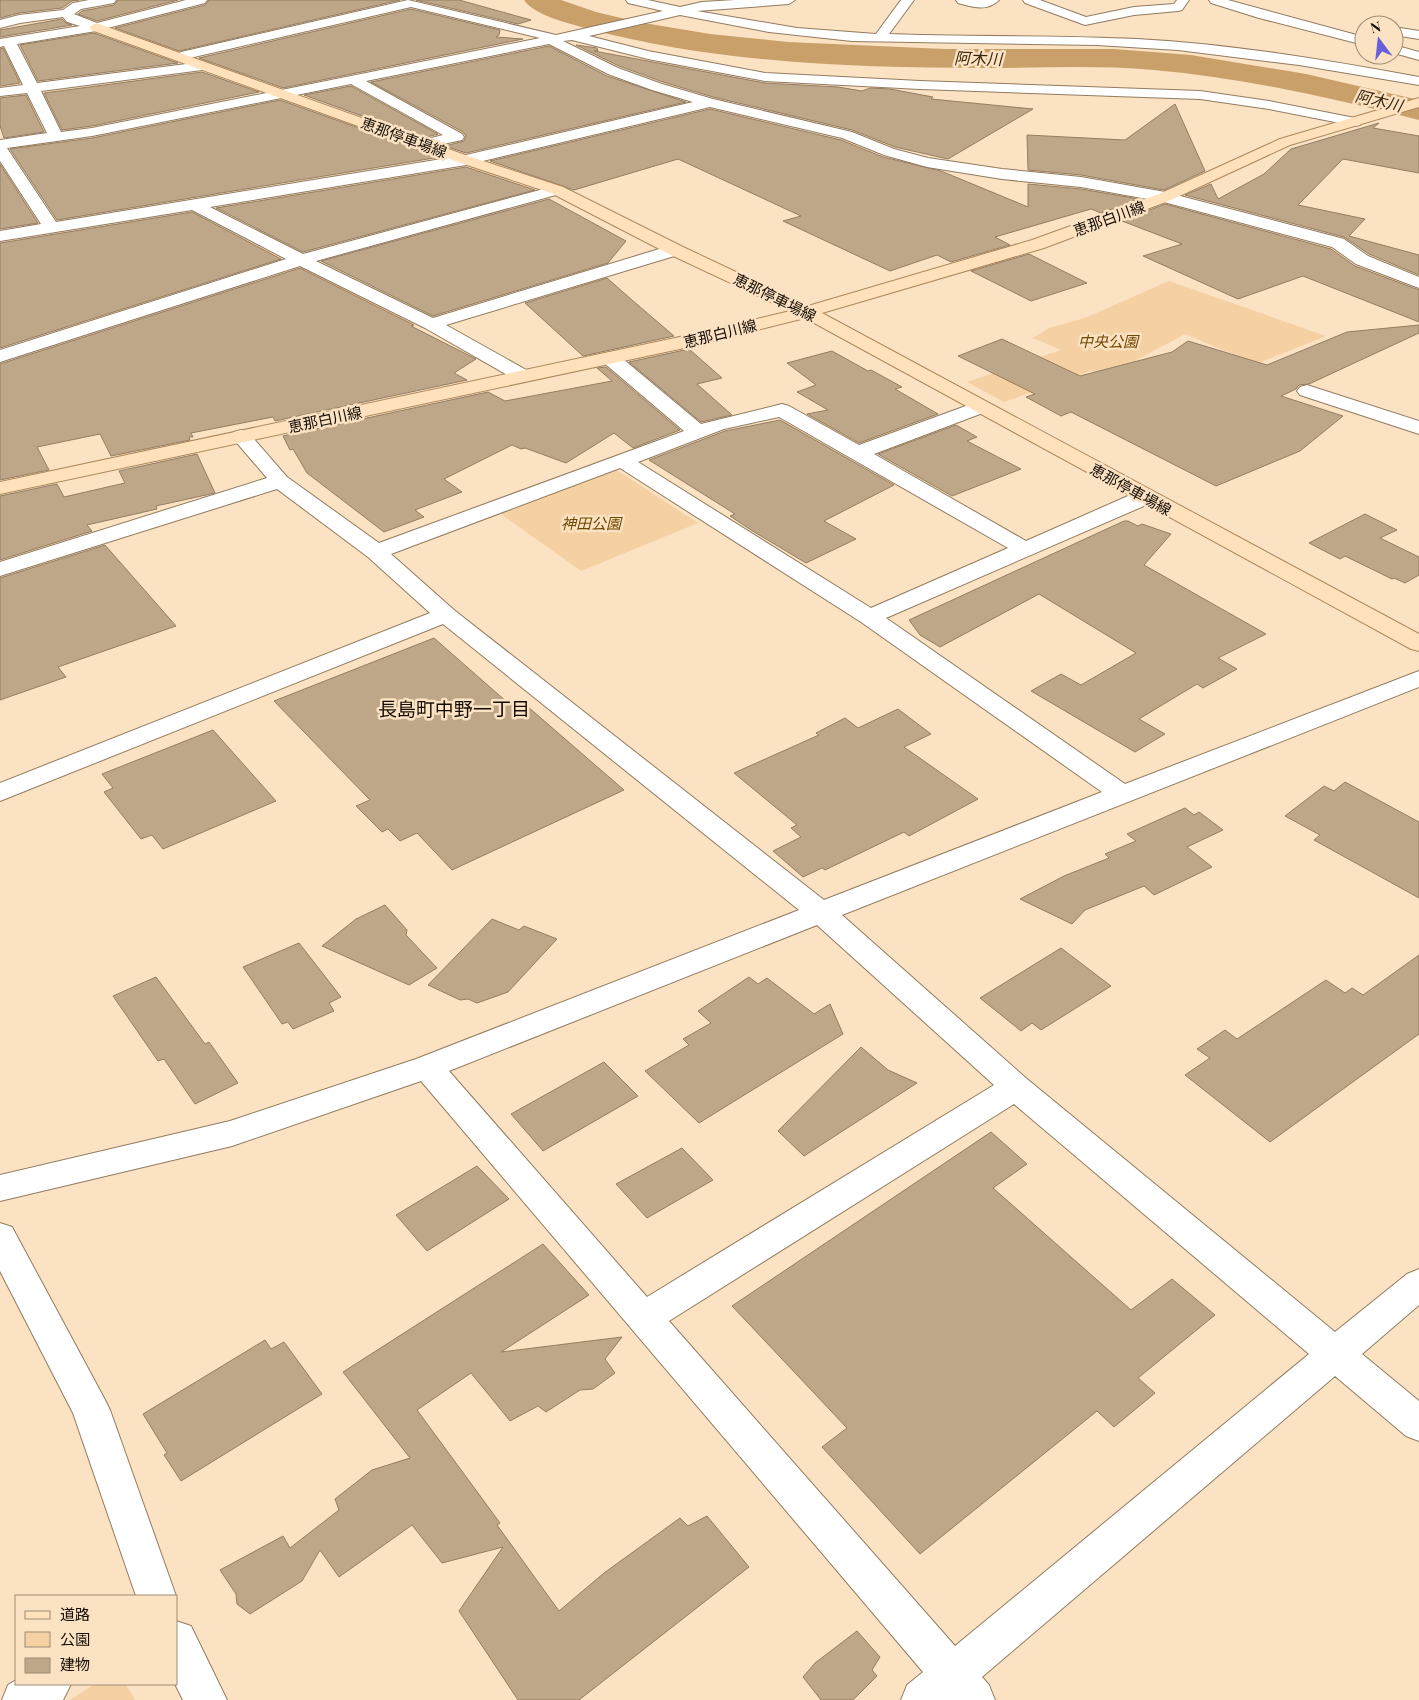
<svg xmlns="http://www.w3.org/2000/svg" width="1419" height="1700" font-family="'Playfair Display','Noto Sans JP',serif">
	<rect width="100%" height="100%" fill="#fbe2c3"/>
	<!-- green -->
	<g fill="#f5d0a2">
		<polygon points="1169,281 1326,336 1256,364 1185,334 1110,374 1090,371 1004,402 967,382 1061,350 1033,338 1049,328 1085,318"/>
		<polygon points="615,469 698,523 581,571 501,514"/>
		<polygon points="95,1684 126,1685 135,1700 70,1700"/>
	</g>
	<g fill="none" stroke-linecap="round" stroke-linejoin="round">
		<!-- river -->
		<path fill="#caa06a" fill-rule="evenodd" d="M 524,0 L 561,0 L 596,12 L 638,22 L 710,34 L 788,42 L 945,49 L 1114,49 L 1191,55 L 1306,74 L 1419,100 L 1419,120 C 1332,98 1244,78 1154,70 C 1097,65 1041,68 985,68 C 854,68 717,63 589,29 C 571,24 535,16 524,0 Z"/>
	</g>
	<!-- building -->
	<g fill="#bea688" stroke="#947d61">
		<polygon points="0,0 79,0 72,1 62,8 19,13 0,18"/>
		<polygon points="118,0 178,0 97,21 78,14 82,11 114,5"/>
		<polygon points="209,0 400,0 179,51 115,28 205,5"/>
		<polygon points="416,0 459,0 531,20 518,24"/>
		<polygon points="411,9 500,30 499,35 496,37 523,39 283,88 199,58"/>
		<polygon points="62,19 66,23 72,25 0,37 0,30"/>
		<polygon points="94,33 178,63 38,81 20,45"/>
		<polygon points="576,45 597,48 598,51 594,51 765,83 838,87 862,91 870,88 890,89 933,97 931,99 1033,109 948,159 895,147 852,130 713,97 663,82 619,66"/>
		<polygon points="549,46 607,76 686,102 466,153 445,146 464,141 466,136 463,132 371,82"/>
		<polygon points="3,48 20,83 0,86 0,49"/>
		<polygon points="202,72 259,92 92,126 62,130 44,93"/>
		<polygon points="351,86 438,134 423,138 304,95"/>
		<polygon points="26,95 44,132 4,138 0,126 0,98"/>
		<polygon points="280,100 440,157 57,220 10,149 92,138"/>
		<polygon points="1175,104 1205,171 1164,190 1081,175 1028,170 1027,135 1125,140"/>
		<polygon points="710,109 841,140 883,157 941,171 1028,207 1028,184 1081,189 1139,199 1101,213 1091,209 995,237 1010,245 951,262 937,255 890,271 783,221 801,216 678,159 574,190 490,161"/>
		<polygon points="1379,123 1373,128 1419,136 1419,173 1343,159 1298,205 1365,219 1349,236 1419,255 1419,275 1369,254 1344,237 1185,195 1211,184 1218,199 1264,174 1291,149"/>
		<polygon points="0,164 38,223 0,229"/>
		<polygon points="466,167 535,190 303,252 216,208"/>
		<polygon points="549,199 626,241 608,263 433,316 321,261"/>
		<polygon points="1165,204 1331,249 1355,266 1419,290 1419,322 1303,276 1238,299 1143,256 1182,244 1122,221"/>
		<polygon points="192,212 281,259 0,348 0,243"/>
		<polygon points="1029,254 1087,283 1031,301 971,271"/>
		<polygon points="300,268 414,325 411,326 476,359 454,373 467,380 275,421 273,417 191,433 193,437 189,437 190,440 111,456 100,434 37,447 49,470 0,480 0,364"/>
		<polygon points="607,278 632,300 674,336 583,356 525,303"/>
		<polygon points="1419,325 1419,333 1309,384 1299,385 1296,389 1281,396 1343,416 1300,451 1216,486 1071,412 1061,416 1026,397 1035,394 958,356 1002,339 1080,376 1172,352 1188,341 1267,365 1347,332"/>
		<polygon points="689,349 722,378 697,384 732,415 701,422 629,362"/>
		<polygon points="832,351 868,371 871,370 902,387 895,389 938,414 859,443 807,414 828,410 797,392 816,385 787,363"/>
		<polygon points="606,367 680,430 633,448 614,433 566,463 525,448 521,449 512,445 444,479 462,492 415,510 424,517 384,532 307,473 293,449 290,450 283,436 488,392 505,401 612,381 597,368"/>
		<polygon points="780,420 894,485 824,521 856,539 806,563 751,530 730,516 735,514 649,460 725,431"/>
		<polygon points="956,425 977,437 967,441 1021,469 952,496 878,454"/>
		<polygon points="197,454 215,493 156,506 157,509 87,525 92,531 0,560 0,496 57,484 64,497 125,483 119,471"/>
		<polygon points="1365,514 1397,530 1380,538 1419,557 1419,575 1405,583 1394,578 1392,579 1345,556 1340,559 1309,543"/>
		<polygon points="1124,521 1128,521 1138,526 1142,524 1171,534 1144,565 1266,634 1218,658 1237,669 1203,688 1197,684 1139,719 1165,734 1135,752 1031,691 1061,674 1081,685 1136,653 1039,594 940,647 920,635 909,620"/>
		<polygon points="105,545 176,626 58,667 66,677 0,700 0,578"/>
		<polygon points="434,638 516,710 527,706 624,790 452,870 417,833 400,841 388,829 382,832 356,806 370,800 274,701"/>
		<polygon points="898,709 931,734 904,747 978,799 909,836 904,832 825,870 822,868 803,877 773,851 801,837 791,828 797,825 734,773 819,735 816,733 845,718 858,728"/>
		<polygon points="213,730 276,801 163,849 152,835 141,839 104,792 113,788 102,774"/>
		<polygon points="1345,782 1419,822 1419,898 1314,840 1320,835 1285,816 1324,786 1334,791"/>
		<polygon points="1185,808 1194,815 1199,812 1223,830 1187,847 1212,867 1154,895 1144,886 1085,910 1072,924 1020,899 1064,876 1109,858 1105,854 1136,841 1127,834"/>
		<polygon points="385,905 407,930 406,935 437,968 409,985 322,946 356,919"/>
		<polygon points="492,919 519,930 524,926 557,939 508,992 477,1003 468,999 460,1000 428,985"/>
		<polygon points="299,943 341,997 329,1003 334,1011 293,1029 288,1022 282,1024 243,967"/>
		<polygon points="1061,948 1111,986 1041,1030 1032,1023 1021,1031 980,998"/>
		<polygon points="1419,955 1419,1034 1270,1142 1185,1075 1210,1058 1197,1049 1225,1030 1237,1039 1326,980 1345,993 1352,988 1363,995"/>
		<polygon points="156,977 205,1044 209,1042 238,1083 195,1104 164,1059 158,1061 113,996"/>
		<polygon points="749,977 758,984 767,978 814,1014 830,1004 843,1034 699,1123 645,1071 689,1045 683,1039 711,1023 698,1011"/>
		<polygon points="861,1047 888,1070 917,1083 804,1156 778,1131"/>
		<polygon points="604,1062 638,1096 543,1151 511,1114"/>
		<polygon points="991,1132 1027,1164 993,1188 1131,1310 1172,1279 1215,1315 1138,1378 1155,1393 1114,1427 1097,1411 920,1554 822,1447 847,1428 732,1306"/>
		<polygon points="682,1148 713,1180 647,1218 616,1184"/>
		<polygon points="477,1166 509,1199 427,1251 396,1215"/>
		<polygon points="543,1244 589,1295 501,1352 622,1337 605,1359 615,1373 593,1389 580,1390 546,1412 538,1406 510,1421 471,1373 417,1410 500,1523 497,1525 559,1611 604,1573 680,1518 688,1526 707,1516 749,1567 579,1700 518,1700 459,1611 503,1547 442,1563 412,1525 339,1577 320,1550 302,1581 250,1614 237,1604 236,1594 220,1570 283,1536 290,1548 339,1510 335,1499 372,1470 410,1458 343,1372"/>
		<polygon points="265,1340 271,1349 284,1342 322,1394 181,1481 164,1455 167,1453 143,1414"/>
		<polygon points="857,1631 880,1657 872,1670 877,1676 853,1700 821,1700 803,1677 815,1663"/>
	</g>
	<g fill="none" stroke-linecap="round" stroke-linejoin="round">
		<defs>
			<g id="minor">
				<path d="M 89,0 L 116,0 L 114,3 L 81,9 L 74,14 L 97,23 L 186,0 L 207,0 L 205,3 L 96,31 L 17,44 L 37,83 L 202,62 L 209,66 L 202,70 L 41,91 L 61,132 L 92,128 L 540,38 L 411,7 L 181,60 L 174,56 L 181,52 L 408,0 L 556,35 L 663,11 L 628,3 L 626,0 L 648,0 L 680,7 L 702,2 L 735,0 L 795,0 L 789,4 L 697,11 L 797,28 L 876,34 L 901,0 L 914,0 L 889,34 C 972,37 1054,35 1137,39 C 1231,44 1326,60 1419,77 L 1419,85 L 1299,65 L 1178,50 L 1097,45 L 852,41 L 769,32 L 680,15 L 589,36 L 648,51 L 765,73 L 920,81 L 1200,91 L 1269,101 L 1360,119 L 1362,122 L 1360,125 L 1355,126 L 1269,109 L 1200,99 L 920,89 L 765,81 L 648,59 L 572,40 L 563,41 L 618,68 L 662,84 L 713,99 L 852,132 L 894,149 L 928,158 L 1002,169 L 1081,177 L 1165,192 L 1344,239 L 1368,256 L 1419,277 L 1419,288 L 1356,264 L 1332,247 L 1164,202 L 1081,187 L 1002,179 L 927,167 L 884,155 L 842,138 L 710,107 L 466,165 L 210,207 L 303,254 L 551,187 L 563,187 L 565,190 L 563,193 L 316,261 L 433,318 L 669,246 L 681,246 L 683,250 L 681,254 L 446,325 L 530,372 L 533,376 L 530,380 L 523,382 L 516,380 L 425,328 L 300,266 L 0,362 L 0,350 L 286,259 L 192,210 L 0,241 L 0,231 L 41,224 L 0,161 L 0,140 L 47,133 L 27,93 L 0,96 L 0,88 L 23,85 L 4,46 L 0,47 L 0,39 L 80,26 L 67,22 L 63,17 L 20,23 L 0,28 L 0,20 L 19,15 L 63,10 L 73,3 ZM 549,44 L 608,74 L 652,90 L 693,102 L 466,155 L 56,222 L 7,148 L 92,136 L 351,84 L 443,135 L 419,141 L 417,144 L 419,147 L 424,148 L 462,140 L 464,137 L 462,134 L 366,81 Z"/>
				<path d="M 956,0 L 999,0 C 987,12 972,7 958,3 Z"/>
				<polygon points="1023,0 1040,0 1086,17 1134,7 1174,4 1177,0 1189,0 1182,10 1178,11 1134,15 1085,25 1025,3"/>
				<polygon points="1209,0 1228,0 1364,37 1364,45 1259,18 1211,3"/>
				<polygon points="1394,27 1419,31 1419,39 1394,35"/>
				<polygon points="1394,45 1419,52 1419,60 1394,53"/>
				<path d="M 610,352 L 617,354 L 701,424 L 782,404 L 789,406 L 859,445 L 974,403 L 981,401 L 988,403 L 991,407 L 988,411 L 874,454 L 1026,541 L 1137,492 L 1145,491 L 1153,492 L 1156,497 L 1153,502 L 886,618 L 1125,784 L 1419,671 L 1419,687 L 842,915 L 1027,1079 L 1335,1332 L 1407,1274 L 1419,1269 L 1419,1305 L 1362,1354 L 1419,1401 L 1419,1441 L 1406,1436 L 1335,1376 L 982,1677 L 989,1685 L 995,1700 L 901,1700 L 907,1685 L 923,1672 L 421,1081 L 232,1146 L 0,1201 L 0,1175 L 230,1121 L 416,1059 L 799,910 L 443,624 L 0,801 L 0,783 L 430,613 L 368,557 L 277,489 L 0,576 L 0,562 L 267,478 L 231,436 L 234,432 L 241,430 L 248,432 L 287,477 L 379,543 L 684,431 L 603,362 L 601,358 L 603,354 ZM 779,417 L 1008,548 L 871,608 L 638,462 L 724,429 ZM 620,468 L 861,622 L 1102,792 L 824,900 L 454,610 L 391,554 ZM 817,925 L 994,1085 L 647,1297 L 449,1071 ZM 1014,1104 L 1309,1354 L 955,1646 L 669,1321 Z"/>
				<polygon points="1307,385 1419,421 1419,434 1300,395 1297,391 1300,387"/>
				<polygon points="0,1223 12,1227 104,1398 110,1410 176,1596 136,1596 73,1413 0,1271"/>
				<polygon points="176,1621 191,1626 227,1700 183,1700 175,1684"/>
				<polygon points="16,1680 16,1684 71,1684 63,1700 2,1700 8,1685"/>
			</g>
			<polygon id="major" points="96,23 471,157 563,187 681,246 808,306 1032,240 1159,194 1280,139 1419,98 1419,107 1290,145 1171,200 1044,248 822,313 1419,634 1419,651 1411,649 805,318 689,347 0,494 0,482 689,335 790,311 669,254 551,193 461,163 91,30 90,27"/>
		</defs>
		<!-- minor casing -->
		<use href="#minor" stroke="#927b5f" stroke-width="2"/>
		<!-- major casing -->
		<use href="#major" stroke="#ad895d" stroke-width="2"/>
		<!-- minor -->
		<use href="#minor" fill="#fff" fill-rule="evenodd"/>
		<!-- major -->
		<use href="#major" fill="#ffe1bb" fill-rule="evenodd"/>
	</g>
	<g text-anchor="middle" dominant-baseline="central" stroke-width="5" stroke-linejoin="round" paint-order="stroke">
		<!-- far-street labels -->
		<g font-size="15" fill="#140c03" stroke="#fbe2c3">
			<text transform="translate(404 137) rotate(20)">恵那停車場線</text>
			<text transform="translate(1109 218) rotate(-20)">恵那白川線</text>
			<text transform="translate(775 297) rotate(26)">恵那停車場線</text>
			<text transform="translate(720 333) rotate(-14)">恵那白川線</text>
			<text transform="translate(325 419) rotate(-12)">恵那白川線</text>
			<text transform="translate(1131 489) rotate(29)">恵那停車場線</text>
		</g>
		<!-- far-park labels -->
		<g font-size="15" font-style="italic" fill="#704700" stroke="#fbe2c3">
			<text x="1108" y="341">中央公園</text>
			<text x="591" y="523">神田公園</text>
		</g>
		<!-- far-water labels -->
		<g font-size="16" font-style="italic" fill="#38250c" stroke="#fbe2c3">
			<text transform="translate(978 58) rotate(1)">阿木川</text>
			<text transform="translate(1379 100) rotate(13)">阿木川</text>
		</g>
		<!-- neighbourhood labels -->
		<g font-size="19" fill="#140c03" stroke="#fbe2c3">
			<text x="454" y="708">長島町中野一丁目</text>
		</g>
	</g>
	<!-- legend -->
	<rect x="15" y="1595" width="162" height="90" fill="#fbe2c3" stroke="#9f8c76"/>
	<rect x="25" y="1611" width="25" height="8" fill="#ffe1bb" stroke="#9f8c76"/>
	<text x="60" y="1620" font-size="15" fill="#140c03">道路</text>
	<rect x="25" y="1632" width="25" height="15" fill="#f5d0a2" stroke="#9f8c76"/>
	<text x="60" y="1645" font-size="15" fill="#140c03">公園</text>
	<rect x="25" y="1658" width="25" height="15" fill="#bea688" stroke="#9f8c76"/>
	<text x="60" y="1670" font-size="15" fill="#140c03">建物</text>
	<!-- north arrow -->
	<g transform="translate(1379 40) rotate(345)"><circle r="24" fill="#fbe2c3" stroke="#9f8c76"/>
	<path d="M0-4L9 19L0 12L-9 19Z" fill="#695fd9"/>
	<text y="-8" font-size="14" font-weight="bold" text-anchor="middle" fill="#140c03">N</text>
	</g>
</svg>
